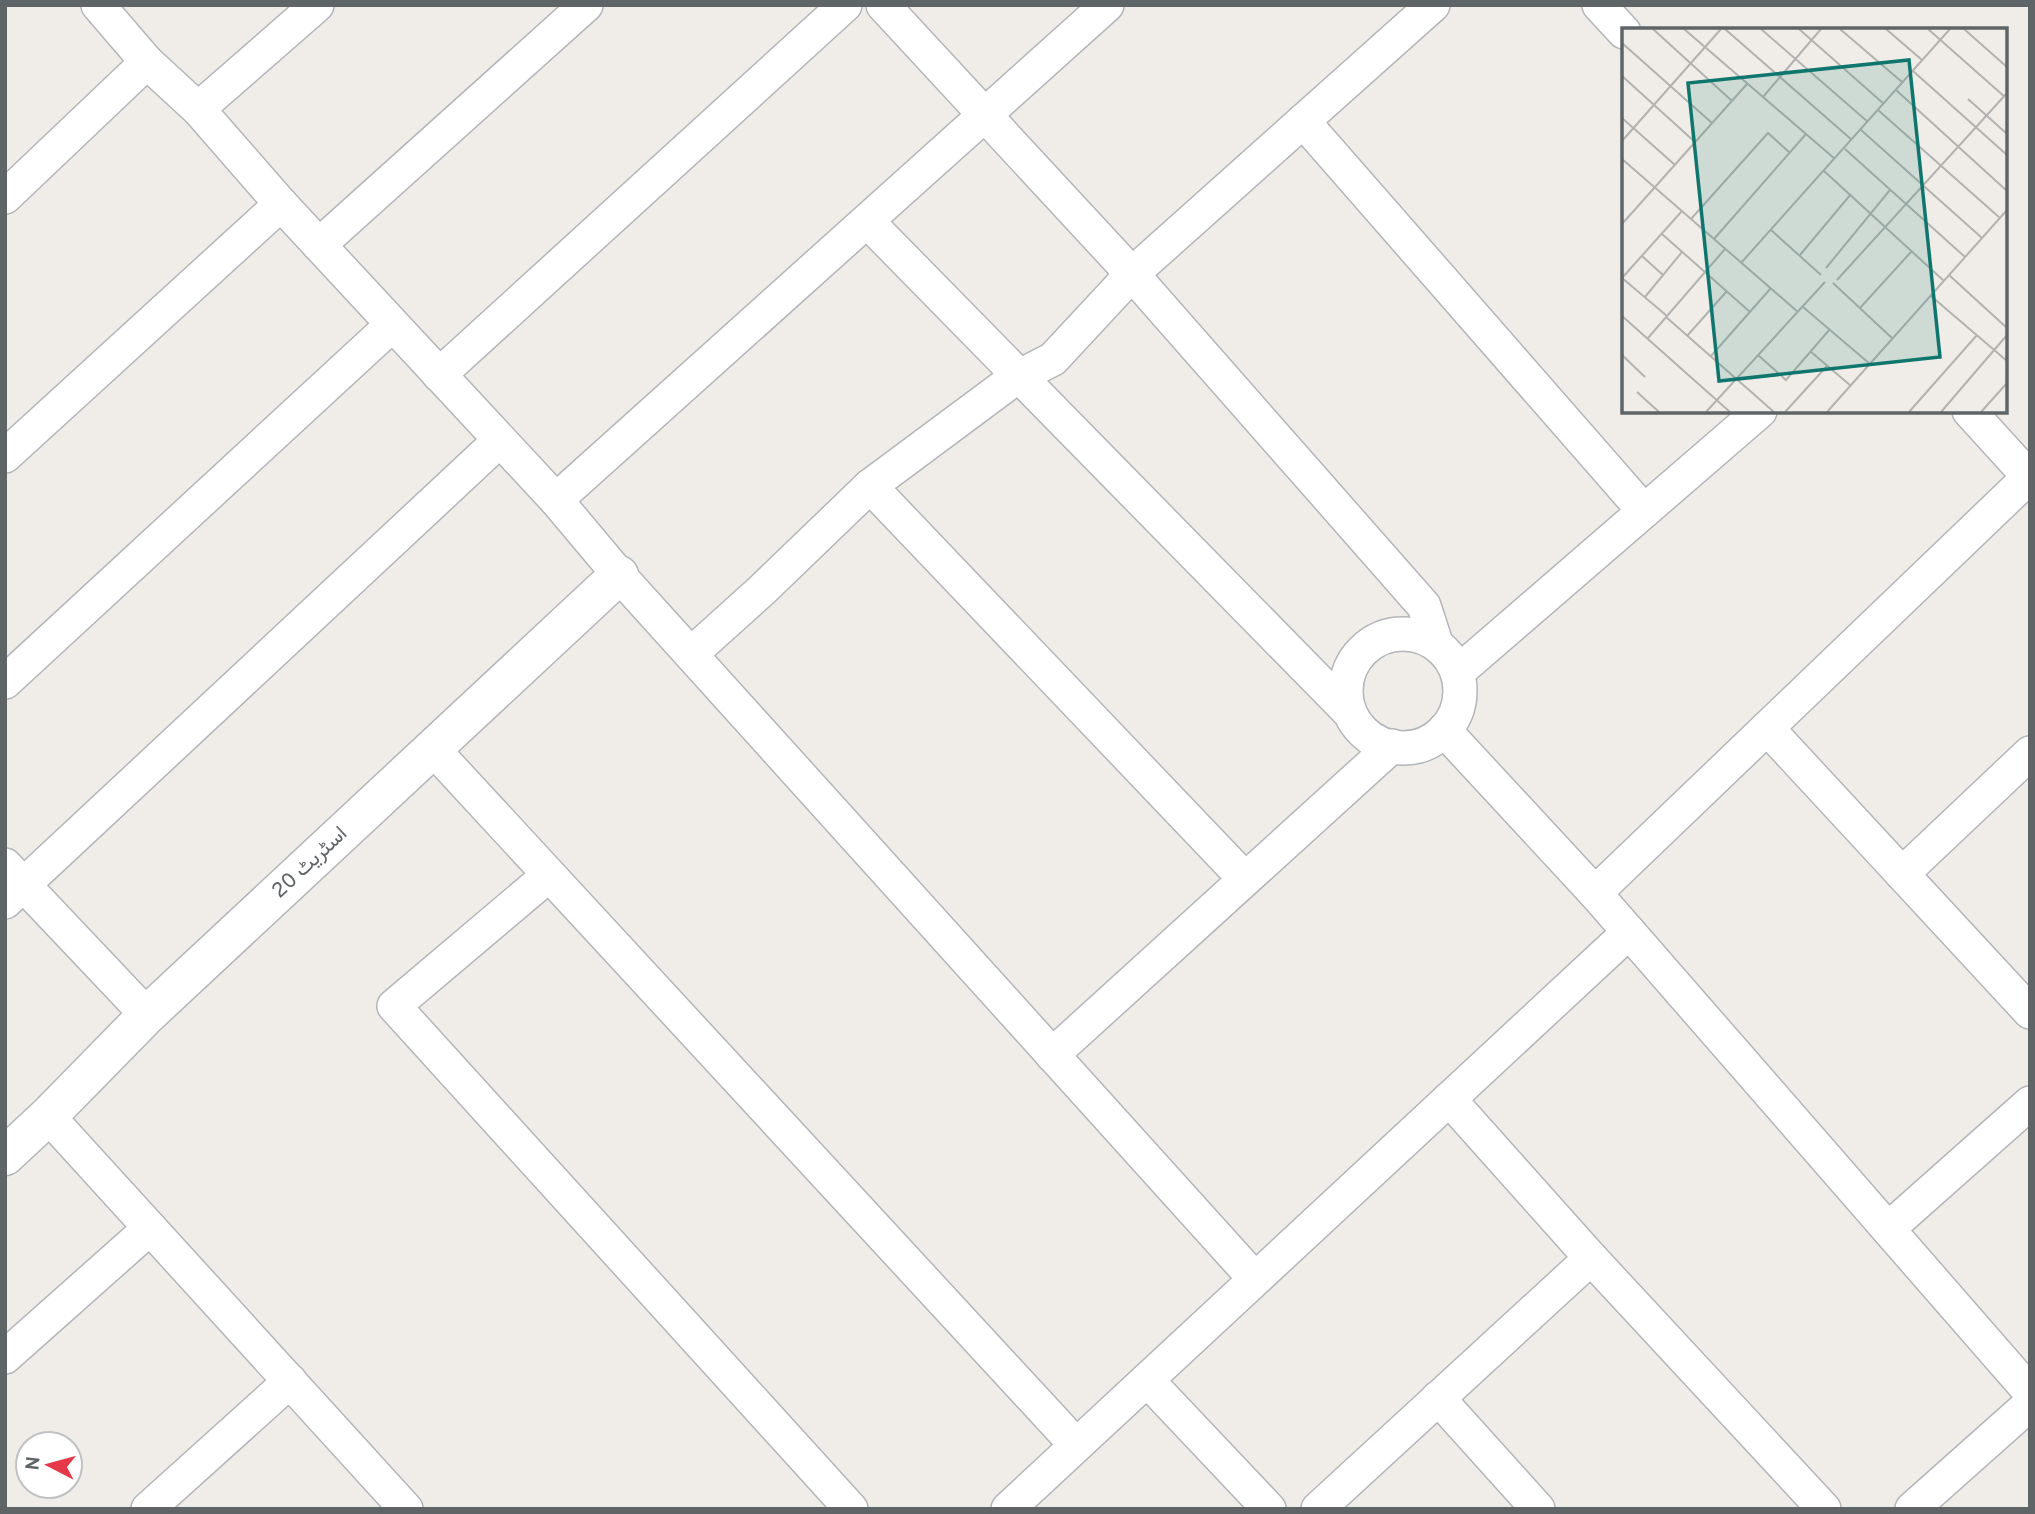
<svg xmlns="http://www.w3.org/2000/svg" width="2035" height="1514" font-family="Overpass,Vazirmatn,sans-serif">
	<rect width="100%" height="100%" fill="#f0ede8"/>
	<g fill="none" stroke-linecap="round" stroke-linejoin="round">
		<defs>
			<g id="minor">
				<polyline points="98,5 147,62 198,109 281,204 556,500 619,575 1255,1279"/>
				<polyline points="883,5 1132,274 1424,606 1436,643"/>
				<polyline points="1599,5 1624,32"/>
				<polyline points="198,109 317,5"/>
				<polyline points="1303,121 1644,511"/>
				<polyline points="5,197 147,62"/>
				<polyline points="867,221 1348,711"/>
				<polyline points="319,245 586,5"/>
				<polyline points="439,375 845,5"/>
				<polyline points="1969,411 2030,478"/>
				<polyline points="5,456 281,204"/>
				<polyline points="870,486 1245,879"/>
				<polyline points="556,500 1107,5"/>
				<circle cx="1403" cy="691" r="57"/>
				<polyline points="691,654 762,590 870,486 1014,379 1053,359 1132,274 1433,5"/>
				<polyline points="1458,672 1760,411"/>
				<polyline points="5,682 392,325"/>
				<polyline points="1767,728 2030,1012"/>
				<polyline points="1444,730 1595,893 2030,1392"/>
				<polyline points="433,749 1076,1445"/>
				<polyline points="5,865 147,1015"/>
				<polyline points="1902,874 2030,753"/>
				<polyline points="549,875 394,1006 851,1509"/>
				<polyline points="1595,893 2029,477"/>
				<polyline points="5,902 499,441"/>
				<polyline points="1052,1055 1392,746"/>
				<polyline points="1449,1099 1591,1258 1824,1509"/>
				<polyline points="48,1116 406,1509"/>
				<polyline points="1888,1229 2030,1103"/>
				<polyline points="5,1357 150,1228"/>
				<polyline points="1147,1380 1269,1509"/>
				<polyline points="1438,1398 1538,1509"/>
				<polyline points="148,1509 290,1381"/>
				<polyline points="1008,1509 1629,932"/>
				<polyline points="1318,1509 1591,1258"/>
				<polyline points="1912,1509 2030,1404"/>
			</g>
			<polyline id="tertiary" points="5,1156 48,1116 147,1015 619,575"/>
		</defs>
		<!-- minor casing -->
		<use href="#minor" stroke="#b3b6b9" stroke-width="36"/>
		<!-- tertiary casing -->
		<use href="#tertiary" stroke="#b3b6b9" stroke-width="41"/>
		<!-- minor -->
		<use href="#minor" stroke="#fff" stroke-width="33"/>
		<!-- tertiary -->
		<use href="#tertiary" stroke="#fff" stroke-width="38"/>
	</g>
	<g text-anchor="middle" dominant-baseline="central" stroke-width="6" stroke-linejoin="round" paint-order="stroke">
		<!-- street labels -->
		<g font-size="21" fill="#5f6467" stroke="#fff">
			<text transform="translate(310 863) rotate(-43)">اسٹریٹ 20</text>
		</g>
	</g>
	<!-- overview -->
	<g transform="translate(1622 28)">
		<rect width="385" height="385" fill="#f0ede8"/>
		<path fill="none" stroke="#b2b2b0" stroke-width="2" d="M 31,1 L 110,73M 62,1 L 213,131M 103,1 L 230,112M 139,1 L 246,94M 177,1 L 262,76M 218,1 L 280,54M 264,1 L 300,32M 306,1 L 383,69M 342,1 L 385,39M 0,15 L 90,95M 291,43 L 385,127M 0,48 L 73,114M 274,62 L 385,163M 141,69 L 199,1M 346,71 L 384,105M 256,82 L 378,190M 0,90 L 53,137M 239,102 L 360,210M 0,113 L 99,1M 223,121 L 343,229M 0,131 L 176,284M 202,143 L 322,253M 69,191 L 146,105 L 168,125M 0,196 L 125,56M 149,202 L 199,247M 40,206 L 128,284M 92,211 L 184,106M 178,227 L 229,166M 20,228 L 41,247M 119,235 L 328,1M 204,240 L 268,162M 327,247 L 385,300M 215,252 L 385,65M 211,255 L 271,311M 309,268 L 385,333M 23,269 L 60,224M 181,279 L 248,336M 238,280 L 289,224M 0,288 L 108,384M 45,288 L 0,250 L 60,183M 44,289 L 152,384M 65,308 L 105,263M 26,310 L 103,221M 188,323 L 229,358M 0,327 L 23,349M 136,327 L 164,352 L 208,301M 89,328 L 149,260M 15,364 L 37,384M 84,384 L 203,254M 163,384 L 205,338M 205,384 L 385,182M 287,384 L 355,307M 319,384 L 385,307M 359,384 L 385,355"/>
		<path fill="#0f766e" fill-opacity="0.15" stroke="#0f766e" stroke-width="3.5" d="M 287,32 L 318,329 L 97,353 L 66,55 Z"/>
		<rect width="385" height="385" fill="none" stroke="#5f6467" stroke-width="3.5"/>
	</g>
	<!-- border -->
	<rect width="2035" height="1514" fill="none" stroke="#5f6467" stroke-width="14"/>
	<!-- north arrow -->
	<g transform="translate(49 1465) rotate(276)"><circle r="33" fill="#ffffff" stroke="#bfc1c2" stroke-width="2"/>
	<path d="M0-5L12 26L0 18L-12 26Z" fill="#e53949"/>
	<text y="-10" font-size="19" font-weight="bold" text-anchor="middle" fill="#5f6467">N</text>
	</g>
</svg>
